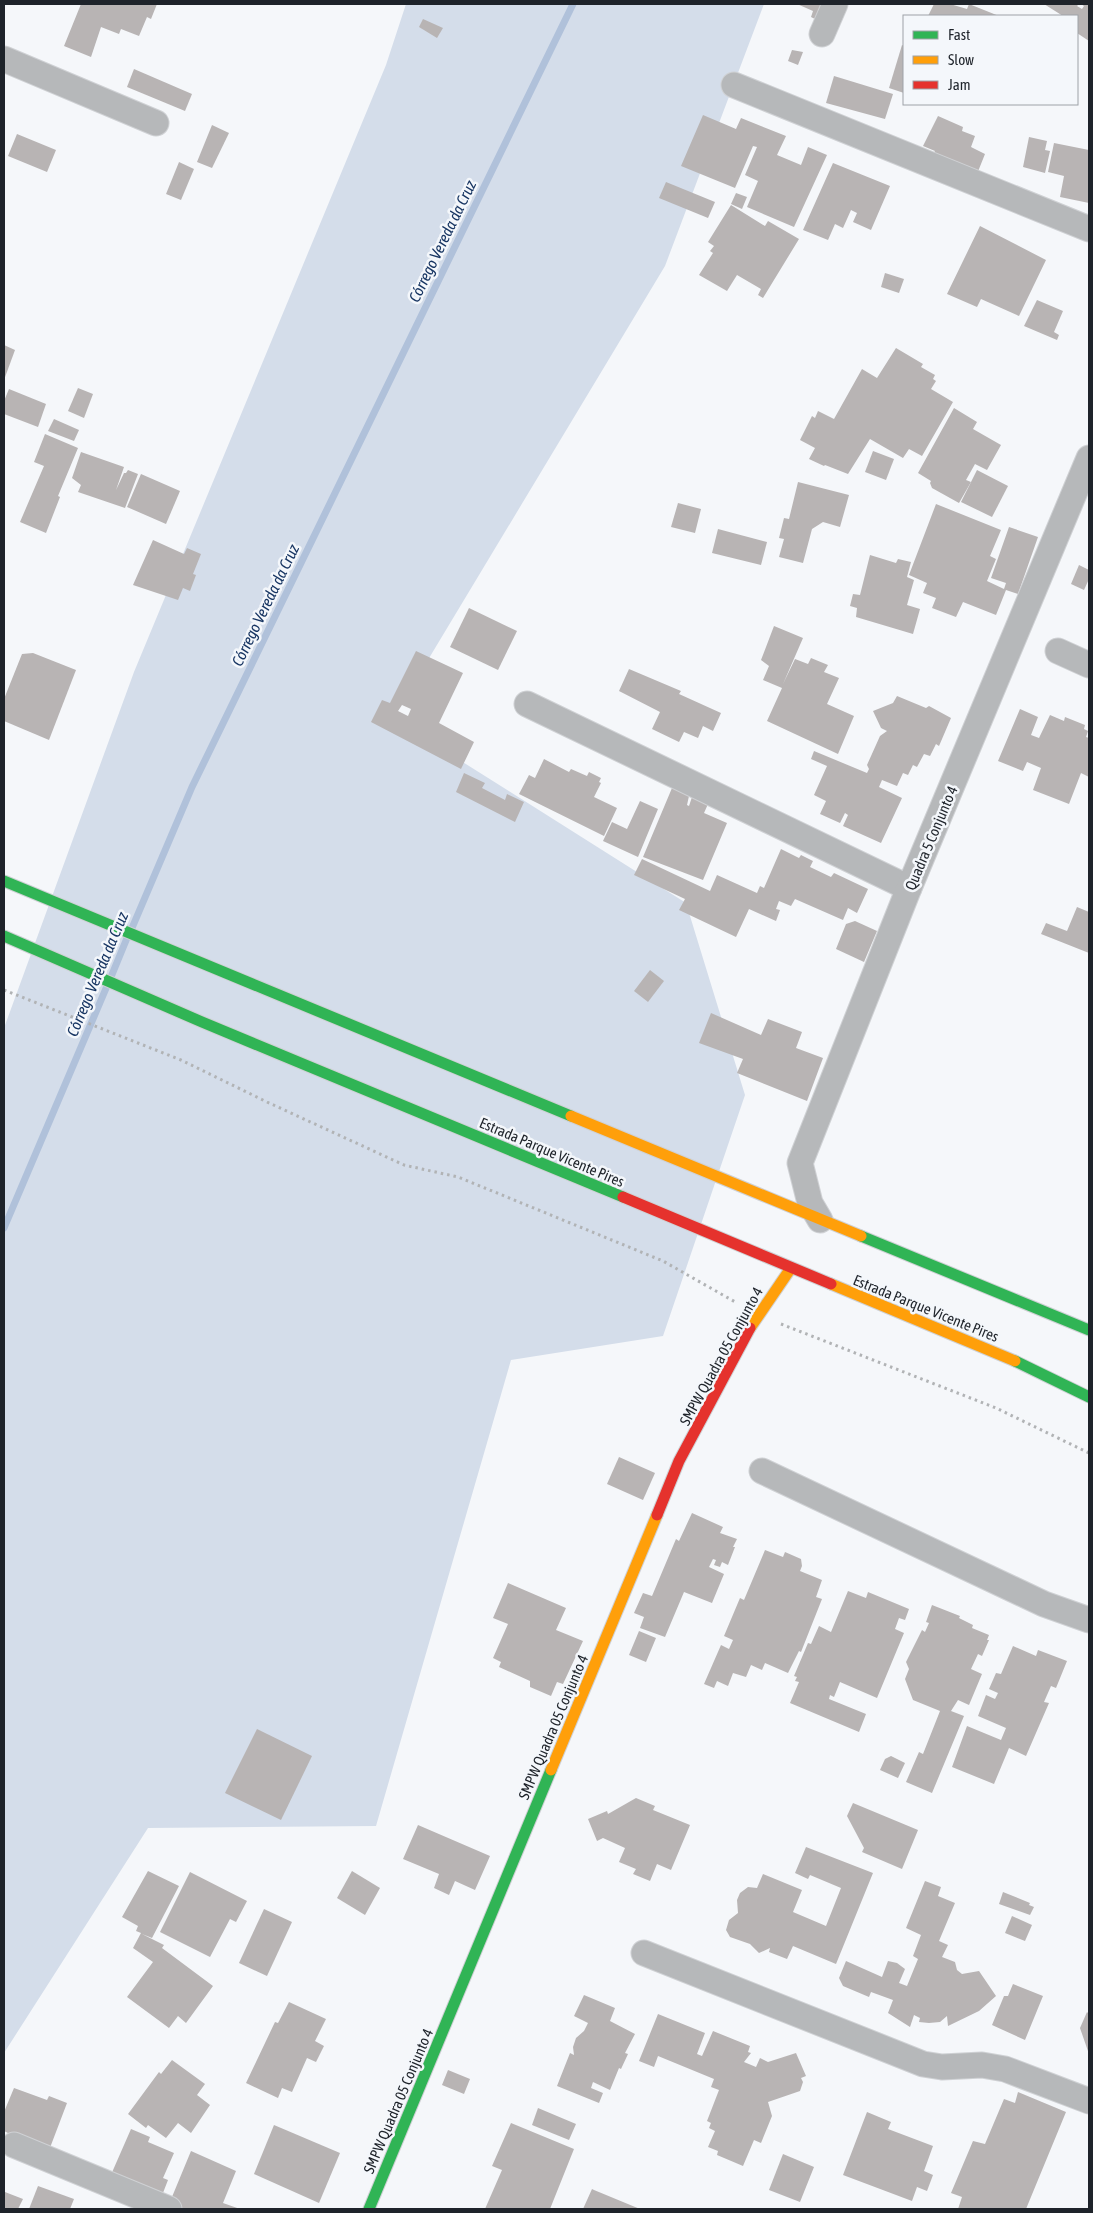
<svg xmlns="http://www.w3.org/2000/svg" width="1093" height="2213" font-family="'Asap Condensed',sans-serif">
	<rect width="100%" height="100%" fill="#f5f7fa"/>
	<!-- green -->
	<polygon fill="#d4ddea" points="406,4 764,4 665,266 393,718 686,903 745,1095 663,1336 511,1360 376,1826 148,1828 4,2053 4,1028 134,672 386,65"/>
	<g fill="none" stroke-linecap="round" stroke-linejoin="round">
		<!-- stream -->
		<g stroke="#b0c1da" stroke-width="7">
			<polyline points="132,928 192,787 573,4"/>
			<polyline points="111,977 127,938"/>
			<polyline points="4,1228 107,986"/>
		</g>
	</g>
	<!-- building -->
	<g fill="#b8b4b4" fill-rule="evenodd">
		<polygon points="81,4 157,4 151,19 147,17 139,36 121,29 119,34 101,27 91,57 64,46"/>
		<polygon points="797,4 824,4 817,20 811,17 813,11"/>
		<polygon points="934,4 950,4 967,9 969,4 999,16 928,16"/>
		<polygon points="1044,4 1079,4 1077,6 1082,9 1084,6 1081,4 1089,4 1089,41 1077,33 1077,16 1063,16"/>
		<polygon points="423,19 443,28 437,38 419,27"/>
		<polygon points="902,45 904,46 904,93 889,88"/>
		<polygon points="792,50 803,52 798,65 788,61"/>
		<polygon points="134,69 192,94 185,111 127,87"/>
		<polygon points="834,76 893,94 885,119 826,103"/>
		<polygon points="703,115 736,129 741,118 786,136 777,155 801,165 808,147 827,155 794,227 747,207 758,181 745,175 757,147 753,146 735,188 681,166"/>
		<polygon points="938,116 963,127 962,131 975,136 971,147 985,154 977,174 933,154 935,151 923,146"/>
		<polygon points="212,125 229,133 212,168 197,162"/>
		<polygon points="17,134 56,150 47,172 8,156"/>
		<polygon points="1029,137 1047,141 1045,150 1050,151 1045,173 1023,167"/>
		<polygon points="1054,143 1089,150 1089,203 1060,197 1064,176 1048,172"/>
		<polygon points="179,162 194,169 181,200 166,194"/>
		<polygon points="833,163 890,186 871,230 853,222 857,213 851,210 843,228 835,224 828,240 803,230"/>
		<polygon points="666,182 715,202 708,218 659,198"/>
		<polygon points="736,193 747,197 742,209 731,204"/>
		<polygon points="731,205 765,226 768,221 799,239 763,298 758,295 761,289 737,275 727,291 699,275 713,253 710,251 714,246 708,242"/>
		<polygon points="980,226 1046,260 1019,316 981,299 977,307 947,294"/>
		<polygon points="885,273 904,279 899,293 881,287"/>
		<polygon points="1037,300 1063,311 1054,332 1059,335 1057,340 1024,326"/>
		<polygon points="4,345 15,350 4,380"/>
		<polygon points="896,348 923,364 921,367 935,375 933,379 936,381 931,389 953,402 922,456 909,449 903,458 870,439 848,474 825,465 824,466 809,459 815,448 800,440 812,416 815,418 818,411 834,419 862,369 877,378"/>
		<polygon points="78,388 93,394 84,418 68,411"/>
		<polygon points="9,389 46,404 38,427 4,414 4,401"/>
		<polygon points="954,408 977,422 973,429 1001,445 987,470 975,464 966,480 971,482 959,503 932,488 930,483 931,481 918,473"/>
		<polygon points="54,419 79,430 74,441 48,431"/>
		<polygon points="45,434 78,448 58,496 60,497 46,533 20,522 44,466 34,462"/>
		<polygon points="873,451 894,459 886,480 865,472"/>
		<polygon points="81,452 124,467 116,490 124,473 126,473 128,470 138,474 125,508 78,492 81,485 72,478"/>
		<polygon points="977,470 1008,486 992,517 961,502"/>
		<polygon points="141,474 180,491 166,524 127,507"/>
		<polygon points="798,482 849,495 840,527 823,522 812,529 803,563 779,557 784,539 779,538 784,518 789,519"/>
		<polygon points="678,503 701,509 695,533 671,527"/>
		<polygon points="936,504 1001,530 990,556 996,559 987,581 1004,589 1006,583 991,578 1009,527 1038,537 1018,594 1006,590 996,615 963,602 956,617 932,608 936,598 923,593 927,583 909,575"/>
		<polygon points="718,529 767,542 761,565 712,553"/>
		<polygon points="153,540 184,554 187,548 201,554 193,574 196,575 190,591 183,588 178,600 133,585"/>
		<polygon points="870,555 896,563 898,559 911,562 907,577 914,580 907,605 920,609 913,634 856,617 857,608 850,606 853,594 860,595"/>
		<polygon points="1079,565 1089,570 1089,579 1084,590 1071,584"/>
		<polygon points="469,608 517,631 498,670 450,647"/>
		<polygon points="774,626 803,638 783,684 795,659 808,664 811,658 828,665 824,672 839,678 827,704 854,716 838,754 767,721 782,688 763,680 769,666 761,660"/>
		<path d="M 416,651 L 463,673 L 439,723 L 474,742 L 461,769 L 371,722 L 382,700 L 390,703 ZM 402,705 L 411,709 L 408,716 L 398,711 Z"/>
		<polygon points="33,653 76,670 49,740 4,721 4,699 22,654"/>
		<polygon points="629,669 681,691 679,694 721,713 713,731 703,726 698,738 684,732 679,742 652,729 660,712 619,691"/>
		<polygon points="897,696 926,708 929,706 951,718 939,746 936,744 930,756 924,754 917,767 913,765 908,775 903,773 897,786 882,780 879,787 902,798 881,843 843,826 848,815 845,813 840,823 820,814 826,801 814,795 827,766 811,759 814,751 867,773 869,769 867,765 880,736 887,731 881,728 873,711 893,703"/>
		<polygon points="1020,709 1038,717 1031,735 1039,738 1050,715 1064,721 1065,717 1085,725 1084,729 1088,731 1086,737 1089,738 1089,777 1081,773 1069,804 1033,790 1041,768 1027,762 1023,771 998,761"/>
		<polygon points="544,759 569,772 571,769 587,776 589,772 601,778 599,782 601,783 594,797 617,808 604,836 519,794 529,775 535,778"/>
		<polygon points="464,773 485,783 482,788 505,800 507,794 524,802 515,822 456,792"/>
		<polygon points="672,788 689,796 687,805 689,806 692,797 708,804 704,813 727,823 703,880 643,857"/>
		<polygon points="640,801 658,809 638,857 603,841 612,822 627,829"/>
		<polygon points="781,849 799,858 801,855 813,861 810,867 831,877 834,873 868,889 857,913 848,908 843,920 795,899 791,906 779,901 776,909 780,910 776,921 749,909 736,937 679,910 685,899 634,875 642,859 710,891 717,875 757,893 760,886 764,888"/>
		<polygon points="1077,907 1089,912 1089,953 1041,934 1046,923 1067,931"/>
		<polygon points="855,921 877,931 864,962 836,949 846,924"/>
		<polygon points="650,970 664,981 648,1002 634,991"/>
		<polygon points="711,1013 761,1035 768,1019 802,1032 796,1048 823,1058 807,1101 737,1073 743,1059 699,1043"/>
		<polygon points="619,1457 655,1473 643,1500 607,1484"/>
		<polygon points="692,1513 723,1527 720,1533 737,1539 733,1547 735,1547 728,1565 722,1562 720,1567 714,1565 716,1560 713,1559 709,1567 724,1574 712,1603 684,1592 665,1637 640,1628 644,1617 634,1613 643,1593 652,1596 676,1539 679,1541"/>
		<polygon points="765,1550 783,1557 785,1552 801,1559 802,1566 800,1571 822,1580 816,1597 822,1599 801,1652 799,1651 788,1673 765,1663 762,1670 751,1665 746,1677 733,1673 728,1686 717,1681 714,1688 704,1684 721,1645 729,1649 733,1640 724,1636 740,1598 744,1600"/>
		<polygon points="508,1583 566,1608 556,1630 583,1641 563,1684 557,1682 551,1696 530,1687 530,1681 499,1667 501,1662 493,1658 508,1624 493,1618"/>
		<polygon points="848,1591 866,1598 868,1592 909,1609 905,1620 899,1618 895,1629 904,1633 877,1698 840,1682 834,1697 830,1695 829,1699 866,1714 859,1732 790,1703 799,1682 795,1681 797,1677 794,1676 808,1643 811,1644 819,1626 831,1632"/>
		<polygon points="932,1605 960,1616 959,1618 973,1625 972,1628 989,1635 987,1640 989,1640 982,1656 978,1654 971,1669 982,1674 969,1705 958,1700 951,1711 964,1716 932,1793 906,1782 919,1752 923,1754 940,1711 913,1700 905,1679 909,1669 906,1662 922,1630 925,1632 929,1623 926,1622"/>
		<polygon points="639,1631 656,1638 646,1662 629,1655"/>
		<polygon points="1013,1646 1036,1656 1038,1650 1067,1661 1056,1688 1051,1686 1044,1702 1049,1703 1026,1756 1009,1748 994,1784 952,1767 967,1726 1001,1740 1006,1728 978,1716 986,1695 995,1699 998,1693 989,1689 996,1673 1001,1674"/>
		<polygon points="257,1729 312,1756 281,1820 225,1793"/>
		<polygon points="891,1756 905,1763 898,1778 880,1770 885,1759"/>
		<polygon points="636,1798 655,1806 653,1810 690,1825 671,1870 657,1864 650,1881 633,1874 636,1869 619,1862 625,1848 603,1838 597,1841 588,1819 607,1811 608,1814"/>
		<polygon points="853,1803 918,1830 902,1869 862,1852 864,1848 847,1816"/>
		<polygon points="418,1825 490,1856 475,1890 455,1881 449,1895 434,1888 439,1874 403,1859"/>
		<polygon points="806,1847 873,1873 836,1964 793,1946 787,1959 769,1952 770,1948 759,1953 750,1944 730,1937 726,1930 729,1920 738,1913 737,1900 740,1893 748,1887 757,1888 763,1874 802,1890 793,1912 826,1926 841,1888 810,1875 808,1879 795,1873"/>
		<polygon points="148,1871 179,1886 152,1938 142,1934 164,1945 162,1948 213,1986 186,2023 178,2016 169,2028 127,1997 153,1962 133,1948 141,1933 136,1931 138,1926 122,1917"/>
		<polygon points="352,1871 380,1888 365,1915 337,1898"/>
		<polygon points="190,1872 247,1901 236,1922 230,1919 210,1957 160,1932"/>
		<polygon points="925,1881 941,1887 938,1896 955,1903 939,1941 948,1945 942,1957 955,1962 957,1970 962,1974 979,1971 996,1996 979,2011 948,2026 947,2016 940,2022 929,2023 919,2022 920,2018 914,2015 910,2027 888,2013 893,2000 871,1992 869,1997 843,1986 839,1978 846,1961 882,1977 888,1961 897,1963 905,1969 899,1983 907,1986 918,1959 913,1956 921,1935 906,1928"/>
		<polygon points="1003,1892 1030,1903 1029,1905 1034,1907 1030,1915 999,1904"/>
		<polygon points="264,1909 292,1922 267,1976 239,1963"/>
		<polygon points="1012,1916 1032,1925 1025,1941 1005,1933"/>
		<polygon points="1013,1984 1043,1996 1025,2040 992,2025 1004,1996 1008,1996"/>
		<polygon points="584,1995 615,2008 610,2021 635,2034 625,2053 628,2054 621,2069 619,2068 610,2090 593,2082 591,2088 603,2093 599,2103 557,2086 570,2053 574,2055 573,2047 576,2038 584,2031 588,2023 574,2016"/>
		<polygon points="289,2002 326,2019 315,2041 324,2046 316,2062 307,2058 292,2092 282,2088 278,2098 246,2083 275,2022 278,2023"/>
		<polygon points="1087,2012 1089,2014 1089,2054 1080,2028"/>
		<polygon points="658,2014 705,2033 697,2054 702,2056 713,2031 750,2046 748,2052 751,2053 744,2062 756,2067 760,2058 768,2062 796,2053 806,2076 801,2078 803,2082 800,2091 768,2102 772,2116 761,2143 754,2140 743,2166 717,2155 718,2151 708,2147 715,2131 709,2128 711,2123 707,2121 719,2090 711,2087 714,2079 658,2056 654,2067 639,2061"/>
		<polygon points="172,2060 205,2084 197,2095 210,2105 191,2133 178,2123 166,2138 148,2125 146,2128 128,2114 159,2072 161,2074"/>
		<polygon points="448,2070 470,2079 464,2094 442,2085"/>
		<polygon points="14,2088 47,2100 49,2096 67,2103 48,2153 4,2131 4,2112"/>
		<polygon points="1018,2092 1066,2112 1026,2209 958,2209 962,2197 951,2193 973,2141 985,2144 1004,2099 1015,2103"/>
		<polygon points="538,2108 576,2124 569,2140 532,2125"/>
		<polygon points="867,2112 891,2122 888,2129 933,2146 924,2171 933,2175 927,2191 917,2187 912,2201 843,2175"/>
		<polygon points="511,2123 574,2149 550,2209 485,2209 502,2170 492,2166"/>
		<polygon points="274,2125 340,2153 319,2203 254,2174"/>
		<polygon points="131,2129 150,2137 148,2142 174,2153 163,2178 168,2180 161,2198 110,2177"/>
		<polygon points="191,2151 236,2171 223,2203 240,2209 167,2209"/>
		<polygon points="783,2154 814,2167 800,2202 769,2190"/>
		<polygon points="38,2186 74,2199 70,2209 29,2209"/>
		<polygon points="592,2189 594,2190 640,2209 583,2209"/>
		<polygon points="5,2192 23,2199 18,2209 4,2209"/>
	</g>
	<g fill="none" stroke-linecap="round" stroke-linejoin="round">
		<defs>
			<g id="street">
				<polyline points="822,34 835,4"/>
				<polyline points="4,59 156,123"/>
				<polyline points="734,85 1089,229"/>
				<polyline points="1058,651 1089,665"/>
				<polyline points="527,704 909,888"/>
				<polyline points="820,1220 810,1203 800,1163 909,888 1089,458"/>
				<polyline points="762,1471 1044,1604 1089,1620"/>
				<polyline points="644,1953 923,2064 942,2067 982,2065 1005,2069 1089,2101"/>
				<polyline points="14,2145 169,2209"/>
			</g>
			<g id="fast">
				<polyline points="4,881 571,1116"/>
				<polyline points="4,936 202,1022 623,1197"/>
				<polyline points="861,1236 1089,1330"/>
				<polyline points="1015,1361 1089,1397"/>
				<polyline points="369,2209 551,1770"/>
			</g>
			<g id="slow">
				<polyline points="571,1116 861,1236"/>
				<polyline points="831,1284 1015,1361"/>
				<polyline points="750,1328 791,1268"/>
				<polyline points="551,1770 657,1515"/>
			</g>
			<g id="jam">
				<polyline points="623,1197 831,1284"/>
				<polyline points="657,1515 679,1461 750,1328"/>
			</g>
		</defs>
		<!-- street casing -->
		<use href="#street" stroke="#cfd1d4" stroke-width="27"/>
		<!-- fast casing -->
		<use href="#fast" stroke="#cfd1d4" stroke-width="13"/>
		<!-- slow casing -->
		<use href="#slow" stroke="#cfd1d4" stroke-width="13"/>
		<!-- jam casing -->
		<use href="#jam" stroke="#cfd1d4" stroke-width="13"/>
		<!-- path -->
		<g stroke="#b1b3b5" stroke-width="3" stroke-dasharray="2.5 4" stroke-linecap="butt">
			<polyline points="4,990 181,1060 267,1102 404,1165 458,1177 663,1261 737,1303"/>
			<polyline points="781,1324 996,1408 1089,1453"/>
		</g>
		<!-- street -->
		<use href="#street" stroke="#b6b8ba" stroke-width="25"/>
		<!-- fast -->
		<use href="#fast" stroke="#30b455" stroke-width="11"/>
		<!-- slow -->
		<use href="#slow" stroke="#ff9f0a" stroke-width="11"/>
		<!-- jam -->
		<use href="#jam" stroke="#e5322d" stroke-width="11"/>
	</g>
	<g text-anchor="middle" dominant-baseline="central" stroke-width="5" stroke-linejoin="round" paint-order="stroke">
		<!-- street labels -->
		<g font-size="15" fill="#1e232a" stroke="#f4f7fb">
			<text transform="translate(931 838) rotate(-67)">Quadra 5 Conjunto 4</text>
			<text transform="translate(552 1152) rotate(23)">Estrada Parque Vicente Pires</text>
			<text transform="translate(926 1308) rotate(22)">Estrada Parque Vicente Pires</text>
			<text transform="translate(721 1356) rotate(-61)">SMPW Quadra 05 Conjunto 4</text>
			<text transform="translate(553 1727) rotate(-67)">SMPW Quadra 05 Conjunto 4</text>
			<text transform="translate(398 2101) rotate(-67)">SMPW Quadra 05 Conjunto 4</text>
		</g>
		<!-- water labels -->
		<g font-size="16" font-style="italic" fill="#183663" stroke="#f4f7fb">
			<text transform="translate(442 241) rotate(-64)">Córrego Vereda da Cruz</text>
			<text transform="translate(265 605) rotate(-64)">Córrego Vereda da Cruz</text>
			<text transform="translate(97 974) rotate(-67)">Córrego Vereda da Cruz</text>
		</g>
	</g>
	<!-- border -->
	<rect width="1093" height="2213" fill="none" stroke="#1e232a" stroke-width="10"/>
	<!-- legend -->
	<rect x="903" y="15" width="175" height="90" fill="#f4f7fb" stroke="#9ea2a7"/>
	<rect x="913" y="31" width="25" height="8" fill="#30b455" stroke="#9ea2a7"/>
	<text x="948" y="40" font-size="15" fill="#1e232a">Fast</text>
	<rect x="913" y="56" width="25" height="8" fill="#ff9f0a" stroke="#9ea2a7"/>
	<text x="948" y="65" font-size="15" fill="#1e232a">Slow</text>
	<rect x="913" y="81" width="25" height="8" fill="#e5322d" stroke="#9ea2a7"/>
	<text x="948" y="90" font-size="15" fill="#1e232a">Jam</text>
</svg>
